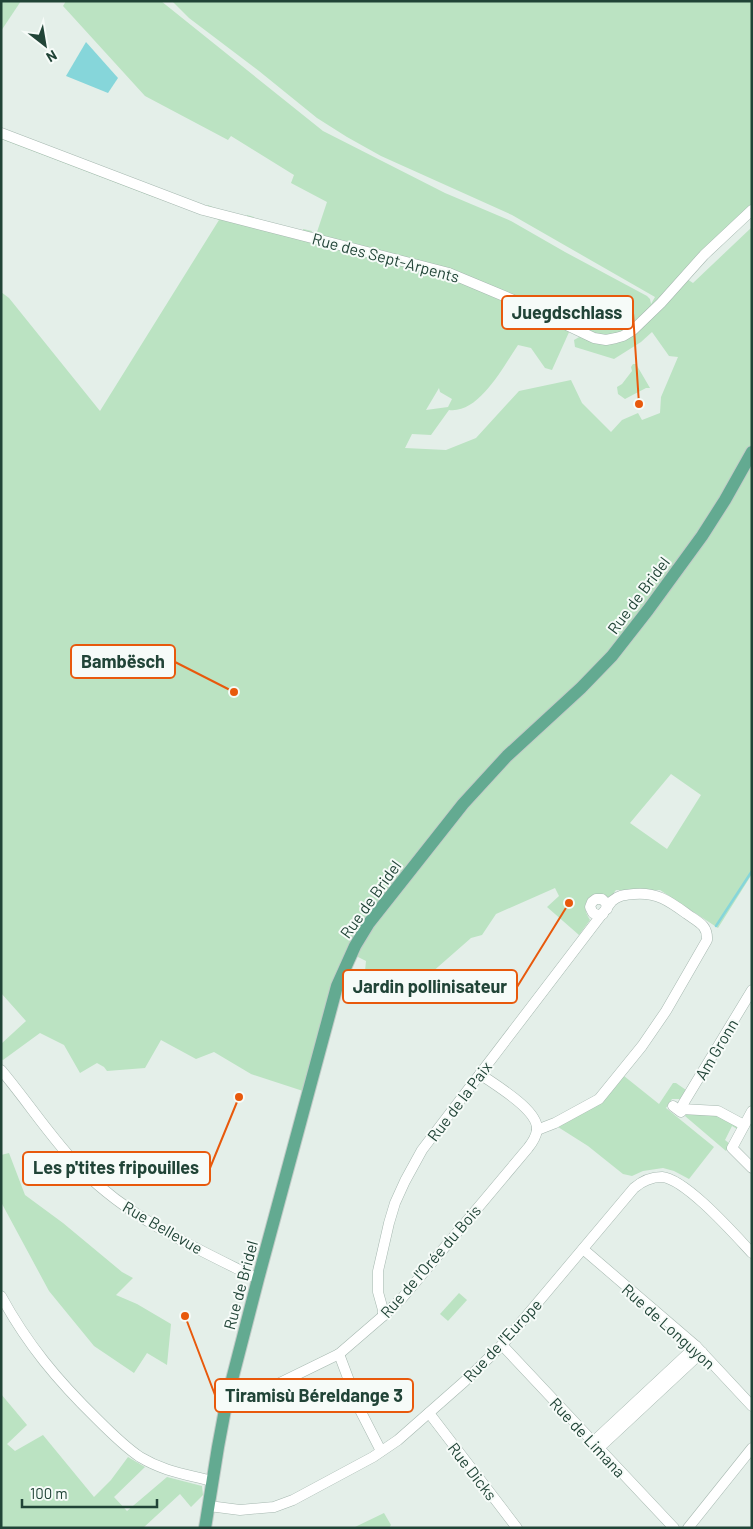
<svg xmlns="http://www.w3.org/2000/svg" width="753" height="1529" font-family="Barlow,sans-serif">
	<rect width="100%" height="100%" fill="#e4efe9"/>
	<!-- green -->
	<g fill="#bbe3c2" fill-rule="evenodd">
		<polygon points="1,1 21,1 1,31"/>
		<path d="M 66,1 L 161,1 L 323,131 L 445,193 L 511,221 L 565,252 L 647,296 L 650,299 L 651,304 L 655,297 L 512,215 L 381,156 L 347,137 L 317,118 L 259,71 L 189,18 L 172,1 L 752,1 L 752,210 L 684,277 L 693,283 L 752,227 L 752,874 L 718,928 L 660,890 L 616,890 L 610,898 L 598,894 C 584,898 582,908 590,920 L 579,935 L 547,907 L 559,896 L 555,888 L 496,914 L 482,935 L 471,938 L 406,995 L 365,971 L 366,961 L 346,951 L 332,984 L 303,1091 L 251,1074 L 214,1052 L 196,1059 L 161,1040 L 145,1068 L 107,1071 L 104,1067 L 97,1063 L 80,1073 L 64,1045 L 40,1033 L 3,1060 L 1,1059 L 1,1044 L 26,1021 L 1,993 L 1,292 L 9,298 L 100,411 L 219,220 L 148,195 L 1,139 L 1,129 L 207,207 L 208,205 L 224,212 L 247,217 L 247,215 L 254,217 L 253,219 L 303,232 L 303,229 L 312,231 L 311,234 L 316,235 L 327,202 L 291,183 L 294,175 L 231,136 L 228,140 L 145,96 L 63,6 ZM 570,330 L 581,336 L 574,340 L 575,347 L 614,359 L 641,342 L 652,332 L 669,356 L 678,357 L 661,397 L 660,413 L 642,420 L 638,413 L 622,420 L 611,432 L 582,403 L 571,380 L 519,391 L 476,438 L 446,450 L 405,448 L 412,434 L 431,435 L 449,410 C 479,414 503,367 518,345 L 531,348 L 545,368 L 552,370 ZM 439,388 L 440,392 L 452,399 L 448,407 L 426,410 ZM 671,774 L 701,795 L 667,849 L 630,823 Z"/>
		<polygon points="633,364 636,364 650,388 646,388 625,399 618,394 617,387 622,384 632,371 631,367"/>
		<polygon points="624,1076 659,1104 673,1083 676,1083 686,1090 680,1099 672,1099 666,1108 714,1147 689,1179 674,1171 663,1168 643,1171 632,1176 623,1174 588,1146 558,1127 602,1103"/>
		<polygon points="687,1113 717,1115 738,1126 737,1129 732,1126 725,1140 730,1144 726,1151 685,1116"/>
		<polygon points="9,1153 25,1195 63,1223 122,1272 133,1278 116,1295 137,1304 171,1324 167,1365 147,1353 134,1373 94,1346 49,1291 1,1202 1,1155"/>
		<polygon points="459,1293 467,1300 448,1321 440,1314"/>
		<polygon points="1,1394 27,1425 7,1444 15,1451 43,1435 94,1497 111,1480 128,1457 145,1467 114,1497 127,1511 167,1477 202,1486 203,1495 191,1507 180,1494 143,1528 1,1528"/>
		<polygon points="384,1513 391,1525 389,1528 353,1528"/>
	</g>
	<!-- water -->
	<polygon fill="#86d6da" points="86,42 118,78 108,93 66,76"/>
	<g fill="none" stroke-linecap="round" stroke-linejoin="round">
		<!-- stream -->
		<polyline stroke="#86d6da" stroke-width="2.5" points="716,926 752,871"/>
		<defs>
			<g id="minor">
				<polyline points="1,133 203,210 449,273 516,301 594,338 606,340 616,338 623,336 633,330 661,303 704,255 752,210"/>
				<polyline points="603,914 598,915 593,913 590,907 592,902 596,899 602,899 606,903 607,909"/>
				<path d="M 1,1070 C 29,1103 52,1140 83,1171 C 132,1220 196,1248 258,1279"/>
				<polyline points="673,1106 681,1112 683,1104 752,990"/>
				<polyline points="682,1109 718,1111 744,1125"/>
				<polyline points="752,1111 732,1148 752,1168"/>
				<polyline points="583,1249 696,1346 752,1406"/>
				<path d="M 1,1296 C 27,1344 58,1381 97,1419 C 110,1432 125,1447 140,1457 C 165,1472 186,1474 212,1481"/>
				<path d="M 383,1316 L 383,1310 L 378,1292 L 378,1271 L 389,1223 L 395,1203 L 405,1181 L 422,1150 L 612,901 C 619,895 624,895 634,894 C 657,892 669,901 687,914 C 698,922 708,925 707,940 L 666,1011 L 642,1046 L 599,1099 L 555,1123 L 537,1130"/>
				<polyline points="502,1345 674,1528"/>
				<polyline points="339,1354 360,1410 381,1451"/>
				<path d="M 227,1399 L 241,1399 L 251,1397 L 339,1354 L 383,1316 L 403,1297 L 528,1148 C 532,1143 536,1137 537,1130 C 539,1110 495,1085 480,1074"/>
				<polyline points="429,1413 517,1528"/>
				<polyline points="593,1442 696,1346"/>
				<polyline points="599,1448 702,1352"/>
				<path d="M 209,1506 L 240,1510 L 274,1507 L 293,1500 L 373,1457 L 398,1440 L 465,1381 L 502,1345 L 634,1188 C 642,1181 650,1177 662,1177 C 686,1179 735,1235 752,1253"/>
				<polyline points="688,1528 752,1448"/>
			</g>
			<polyline id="major" points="205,1528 218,1447 227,1399 258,1279 337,986 355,946 369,923 463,804 507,756 581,688 612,656 648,610 702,536 725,500 752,452"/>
		</defs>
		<!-- minor casing -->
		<use href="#minor" stroke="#a6b8b0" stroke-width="11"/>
		<!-- major casing -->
		<use href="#major" stroke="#c1cbc7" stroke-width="14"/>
		<!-- minor -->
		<use href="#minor" stroke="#fff" stroke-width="10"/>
		<!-- major -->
		<use href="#major" stroke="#63aa91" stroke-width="12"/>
	</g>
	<g text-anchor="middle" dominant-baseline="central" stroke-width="4" stroke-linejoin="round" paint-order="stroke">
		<!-- street labels -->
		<g font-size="16" fill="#214437" stroke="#f6fbf8">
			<text transform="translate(386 257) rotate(15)">Rue des Sept-Arpents</text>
			<text transform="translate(638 595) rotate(-53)">Rue de Bridel</text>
			<text transform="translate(370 899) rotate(-54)">Rue de Bridel</text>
			<text transform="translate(716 1049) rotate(-59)">Am Gronn</text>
			<text transform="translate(459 1101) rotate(-53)">Rue de la Paix</text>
			<text transform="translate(163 1227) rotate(30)">Rue Bellevue</text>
			<text transform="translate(430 1261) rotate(-49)">Rue de l'Orée du Bois</text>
			<text transform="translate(240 1285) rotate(-75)">Rue de Bridel</text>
			<text transform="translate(669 1326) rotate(42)">Rue de Longuyon</text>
			<text transform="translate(502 1340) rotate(-47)">Rue de l'Europe</text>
			<text transform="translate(588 1437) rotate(47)">Rue de Limana</text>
			<text transform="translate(473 1471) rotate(52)">Rue Dicks</text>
		</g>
	</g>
	<!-- callouts -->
	<path fill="none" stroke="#e8590c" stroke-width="2" d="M639 404L633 313M234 692L175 662M569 903L517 987M239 1097L210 1168M185 1316L215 1395"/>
	<g fill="#e8590c" stroke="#f6fbf8" stroke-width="2">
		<circle cx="639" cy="404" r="5"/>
		<circle cx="234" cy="692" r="5"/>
		<circle cx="569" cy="903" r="5"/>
		<circle cx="239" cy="1097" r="5"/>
		<circle cx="185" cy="1316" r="5"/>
	</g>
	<g fill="#f6fbf8" stroke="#e8590c" stroke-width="2">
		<rect x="502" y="296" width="131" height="33" rx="5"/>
		<rect x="71" y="645" width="104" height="33" rx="5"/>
		<rect x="343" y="970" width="174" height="33" rx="5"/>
		<rect x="23" y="1152" width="187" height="33" rx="5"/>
		<rect x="215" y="1379" width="198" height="33" rx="5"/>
	</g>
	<g font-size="18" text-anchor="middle" font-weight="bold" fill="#214437">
		<text x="567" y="319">Juegdschlass</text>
		<text x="123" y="668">Bambësch</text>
		<text x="430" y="993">Jardin pollinisateur</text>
		<text x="116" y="1174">Les p'tites fripouilles</text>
		<text x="314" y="1402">Tiramisù Béreldange 3</text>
	</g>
	<!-- border -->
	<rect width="753" height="1529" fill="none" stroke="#214437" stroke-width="5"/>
	<!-- north arrow -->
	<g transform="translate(45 45) rotate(149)" stroke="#f6fbf8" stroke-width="4" paint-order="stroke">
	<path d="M0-4L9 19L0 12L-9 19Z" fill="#214437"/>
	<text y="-8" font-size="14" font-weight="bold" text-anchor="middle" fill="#214437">N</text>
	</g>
	<!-- scale -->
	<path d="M22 1499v8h135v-8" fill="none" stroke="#214437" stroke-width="2.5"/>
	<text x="30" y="1499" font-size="15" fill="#214437" stroke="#f6fbf8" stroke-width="4" paint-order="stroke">100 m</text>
</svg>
